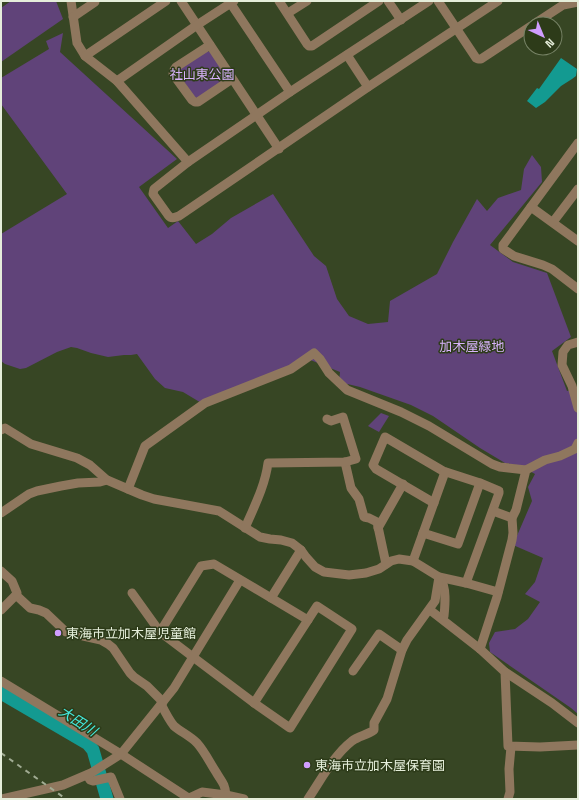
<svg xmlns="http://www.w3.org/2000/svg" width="579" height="800" font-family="'Space Grotesk','Noto Sans JP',sans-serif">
	<rect width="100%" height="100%" fill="#374624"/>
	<!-- green -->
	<g fill="#604379">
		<polygon points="11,1 56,1 63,19 1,62 1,8"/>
		<polygon points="63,33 60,52 177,159 139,187 168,228 178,221 196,244 212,234 231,218 273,194 314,256 326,266 337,299 349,316 368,324 388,322 390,301 437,274 453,242 477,199 487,211 498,198 521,190 524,169 532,155 541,167 542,182 490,245 513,262 547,273 571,337 552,351 567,391 578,388 578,714 571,708 490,652 489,643 495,632 515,629 528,619 540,602 525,594 535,582 543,558 513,545 532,501 528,487 535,474 521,466 505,463 480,448 433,416 411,405 360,387 339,382 340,372 308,359 203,404 183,392 165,388 155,379 137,354 131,355 124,355 108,357 91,353 77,348 71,347 57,352 26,368 20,369 5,364 1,361 1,234 67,194 1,104 1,78 49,49 46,41"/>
		<polygon points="207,51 211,52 226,76 225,80 197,98 193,96 178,72 179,68"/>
		<polygon points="381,413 389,416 379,432 368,426"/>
	</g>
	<!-- water -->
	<polygon fill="#139a91" points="561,58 577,69 576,76 572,79 561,86 545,102 536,108 527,101 537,88 539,89"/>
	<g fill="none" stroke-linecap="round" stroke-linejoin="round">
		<!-- river -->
		<polyline stroke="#139a91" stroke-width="13" points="1,693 88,744 93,750 107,799"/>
		<!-- minor -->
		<g stroke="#8f775e" stroke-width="9">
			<polyline points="71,1 77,43 85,56 117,81"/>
			<polyline points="181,1 279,149"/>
			<polyline points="229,1 290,92"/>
			<polyline points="279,1 307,44 309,46 312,46 379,1"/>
			<polyline points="388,1 401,20"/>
			<path d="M 429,1 L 290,92 L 188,162 L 154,189 L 153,194 L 168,215 C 171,219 174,218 179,216 L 368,87 L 498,1"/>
			<polyline points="438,1 476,58 478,59 481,59 531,26"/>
			<polyline points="288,13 307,1"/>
			<polyline points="73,17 95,2 95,1"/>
			<polyline points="534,24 563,5 578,2"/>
			<polyline points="210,45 176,67 174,70 173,74 192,100 195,102 198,102 232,79"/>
			<polyline points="347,55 368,87"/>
			<polyline points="85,56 166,1"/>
			<polyline points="578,143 503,245 503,249 514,256 543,265 552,269 578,289"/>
			<polyline points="188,162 117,81 197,25 234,1"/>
			<polyline points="531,207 578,241"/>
			<polyline points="553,222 578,189"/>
			<polyline points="578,342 568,345 563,352 562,365 572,386 578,408"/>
			<polyline points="1,430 5,428 31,444 77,458 90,465 107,480 142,495 154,499 219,511 260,537 270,539 281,540 292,543 301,550 306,557 315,567 324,572 349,575 366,573 379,569 391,561 399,559 413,561 439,577 466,583 498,592"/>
			<polyline points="345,462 351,488 359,499 364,517 369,518 377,522 386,564"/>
			<polyline points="128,489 145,446 205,403 291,369 314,353 320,359 329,373 347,390 401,412 429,426 492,464 500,467 526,470"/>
			<polyline points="434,503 376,469 373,465 385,437 443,471 480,483 499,491 499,493 466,583"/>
			<polyline points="493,511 512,518"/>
			<polyline points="1,513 29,494 37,491 61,486 78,483 100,482 107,480"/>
			<path d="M 245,528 C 254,507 265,486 268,463 L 345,462 L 356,459 L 343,417 L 331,421 L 327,419"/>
			<polyline points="378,528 403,484"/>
			<polyline points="423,533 458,544 480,483"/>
			<polyline points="413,561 445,472"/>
			<polyline points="1,571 12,581 17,593 16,595 30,608 39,610 46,613 66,632 70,633 101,640 108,644 113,648 130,673 134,677 147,686 163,702"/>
			<path d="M 440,578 C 447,587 445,606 444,616"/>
			<polyline points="132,593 160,632"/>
			<polyline points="271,598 301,550"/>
			<polygon points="317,606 352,629 290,728 254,703"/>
			<polyline points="1,610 16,595"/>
			<polyline points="430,610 480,649 505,672 508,746 540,747 578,745"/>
			<polyline points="480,649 497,597 512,540 513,533 512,518 516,510 526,470 545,460 560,456 575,449 578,443"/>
			<polyline points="353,671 379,634 402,650"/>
			<polyline points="505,672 552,703 578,723"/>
			<polyline points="1,681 121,754 190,799"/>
			<polyline points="254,703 193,657 160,632 201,566 214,564 308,620"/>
			<path d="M 161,704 C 165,712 169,720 174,726 C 181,732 190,736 197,743 C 205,752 210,763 216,772 C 221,781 225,783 226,795"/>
			<polyline points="87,775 90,780 93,781 111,777 120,799"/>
			<polyline points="189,798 202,792 226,795 244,799"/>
			<polyline points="2,799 63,785 91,773 121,754 174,688 240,580"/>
			<path d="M 308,799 C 321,780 333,756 352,741 C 359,736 367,735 374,730 L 374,723 L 387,699 L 402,650 L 407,640 L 435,601 L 439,577"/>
			<polyline points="508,799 510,792 509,769 511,747"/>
		</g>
		<!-- rail -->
		<polyline stroke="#a0ab92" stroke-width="2" stroke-dasharray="5 5" stroke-linecap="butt" points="1,753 66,799"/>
	</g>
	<!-- markers -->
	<g fill="#d09dff" stroke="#2d3b19" stroke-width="1.5">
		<circle cx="58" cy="633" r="4"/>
		<circle cx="307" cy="765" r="4"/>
	</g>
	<g text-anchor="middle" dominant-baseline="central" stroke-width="3" stroke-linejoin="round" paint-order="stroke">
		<!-- park labels -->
		<g font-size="13" fill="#d7b2fb" stroke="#2d3b19">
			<text x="202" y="74">社山東公園</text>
			<text x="472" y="346">加木屋緑地</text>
		</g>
		<!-- poi labels -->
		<g font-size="13" fill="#e5eeda" stroke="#2d3b19" text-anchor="start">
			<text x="66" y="633">東海市立加木屋児童館</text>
			<text x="315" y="765">東海市立加木屋保育園</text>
		</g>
		<!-- water labels -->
		<g font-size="14" font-style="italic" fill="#43ebdf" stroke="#2d3b19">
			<text transform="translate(78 721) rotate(33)">大田川</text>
		</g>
	</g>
	<!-- border -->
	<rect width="579" height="800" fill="none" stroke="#e5eeda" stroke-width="4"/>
	<!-- north arrow -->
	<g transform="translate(543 36) rotate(136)"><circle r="19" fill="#2d3b19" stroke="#778366"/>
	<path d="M0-3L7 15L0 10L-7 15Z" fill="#d09dff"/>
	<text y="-6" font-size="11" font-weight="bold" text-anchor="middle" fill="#e5eeda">N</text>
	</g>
</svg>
